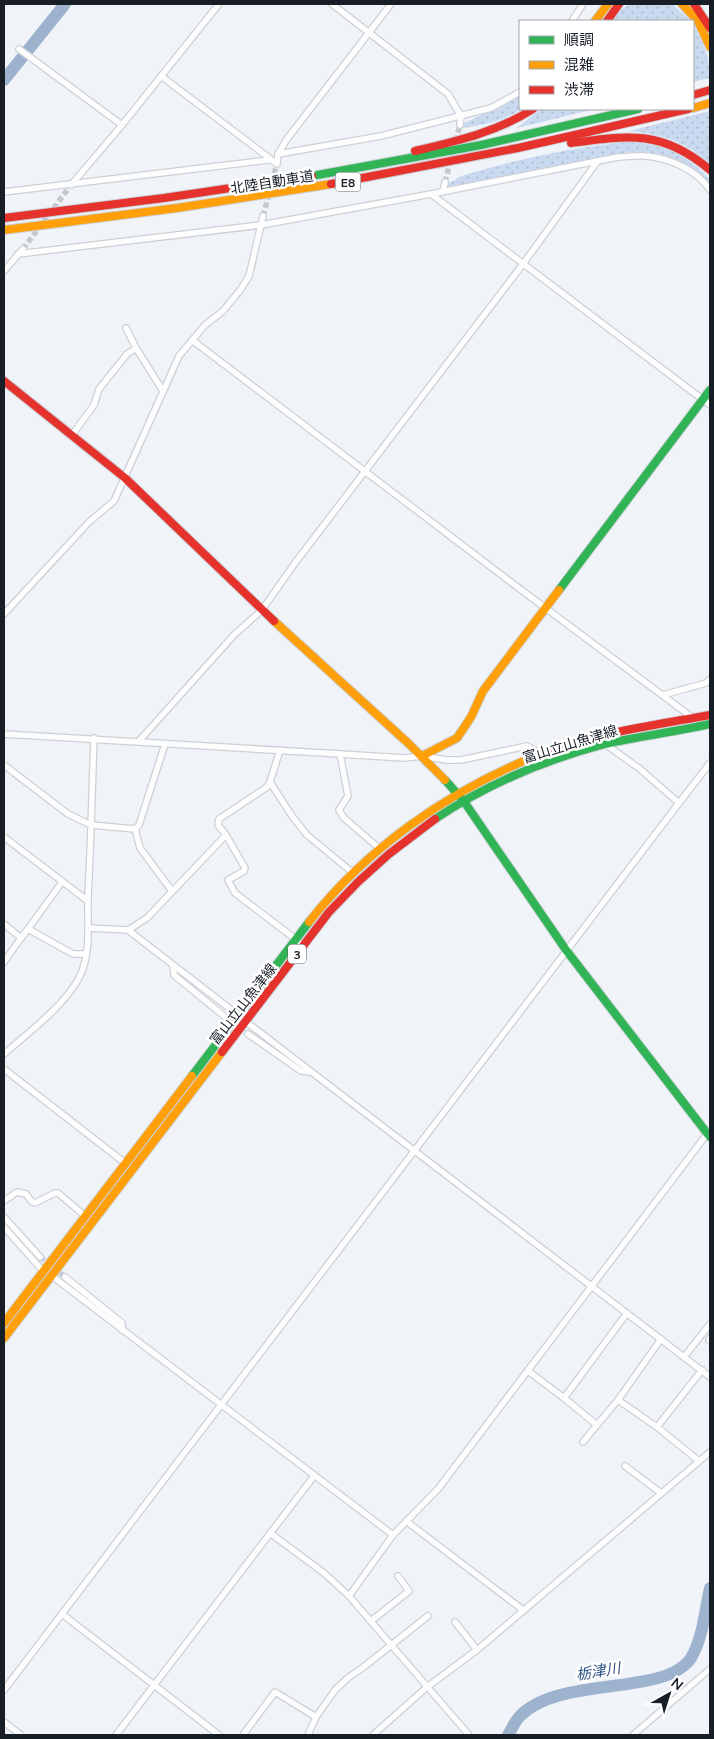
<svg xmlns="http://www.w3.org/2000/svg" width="714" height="1739" font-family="Mulish,'Noto Sans JP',sans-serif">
	<defs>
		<pattern id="grass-dots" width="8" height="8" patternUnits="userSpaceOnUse" patternTransform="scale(1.25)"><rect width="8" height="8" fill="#c9daf0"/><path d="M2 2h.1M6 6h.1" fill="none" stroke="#acbbce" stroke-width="1.8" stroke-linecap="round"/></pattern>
	</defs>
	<rect width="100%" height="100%" fill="#f0f4f8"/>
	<!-- grass -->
	<g fill="url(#grass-dots)">
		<polygon points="629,4 672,4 691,21 611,21 615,14"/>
		<path d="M 693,24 C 703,40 710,58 710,78 L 693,82 Z"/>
		<path d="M 520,95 L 520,109 L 522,109 C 499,122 488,124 463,128 L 464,123 L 510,102 Z"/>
		<polygon points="541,109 595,109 517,128"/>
		<path d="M 710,111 L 710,165 C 687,141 661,134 629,131 Z"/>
		<path d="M 625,142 C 661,143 686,153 710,180 L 710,191 C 695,177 679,159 658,154 C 627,147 598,159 568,165 C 528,173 489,181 449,189 L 447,184 C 454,181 458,177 465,175 C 516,159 571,148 625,142 Z"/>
	</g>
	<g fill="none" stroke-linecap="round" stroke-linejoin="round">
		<!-- river -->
		<g stroke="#9db2cd" stroke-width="12">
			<polyline points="4,80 65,4"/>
			<path d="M 508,1735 C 512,1729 515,1721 520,1716 C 560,1675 665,1697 691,1658 C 703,1638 705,1610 710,1588"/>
		</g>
		<!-- street-tunnel -->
		<g stroke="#c5c9ce" stroke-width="5.5" stroke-dasharray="5.5 3" stroke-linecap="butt">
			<polyline points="272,182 277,164"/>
			<polyline points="445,182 460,125"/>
			<polyline points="263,216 269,194"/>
			<polyline points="23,249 71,185"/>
			<polyline points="40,1257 65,1277"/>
		</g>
		<defs>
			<g id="street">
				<polyline points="332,4 448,94 461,116 460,125"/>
				<polyline points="572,21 583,4"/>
				<polyline points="19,49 122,125"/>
				<polyline points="161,76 277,164 278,154 287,139 391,4"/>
				<polyline points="278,154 381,136 491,108 520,92"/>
				<polyline points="71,185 122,125 219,4"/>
				<polyline points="4,192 269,160"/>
				<polyline points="443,192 445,182"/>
				<polyline points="431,194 710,405"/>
				<path d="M 18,254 L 261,225 L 431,194 L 618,157 C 627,157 637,155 646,156 C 669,158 697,170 710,190"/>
				<polyline points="4,271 23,249"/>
				<polyline points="192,340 524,592 693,718"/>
				<polyline points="136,348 163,391"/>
				<polyline points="72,435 94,405 99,389 127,354 136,348 126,328"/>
				<polyline points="4,614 89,522 114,501 179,356 205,325 223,311 241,289 249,276 263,216"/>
				<polyline points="663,695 706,683 710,679"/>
				<polyline points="4,734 340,754 404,758 422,756 446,760 461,760 527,746 542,754"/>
				<polyline points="139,741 234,635 262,610 295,563 523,264 597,162"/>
				<polyline points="340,754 348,796 339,810 344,818 380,849"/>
				<polyline points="4,765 68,814 91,825 135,829"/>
				<polyline points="270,782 292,816 307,835 353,873"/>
				<polyline points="679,803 710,763"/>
				<polyline points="135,829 139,825 165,744"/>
				<polyline points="135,829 140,848 172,891"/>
				<polyline points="226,835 245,868 244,871 228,880 235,893 298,941"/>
				<polyline points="4,837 88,901"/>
				<polyline points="62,882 28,929 73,954 86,954"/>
				<polyline points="4,924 21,938 28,929"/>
				<polyline points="89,928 128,930 238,1015"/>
				<polyline points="128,930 147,918 226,835 218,825 219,819 267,787 270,782 280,750"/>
				<polyline points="4,962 21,938"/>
				<polyline points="173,966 174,975 224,1016"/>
				<polyline points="245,1021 710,1377"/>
				<polyline points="248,1034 301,1071 310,1072"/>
				<path d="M 4,1054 C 29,1032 63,1007 79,978 C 92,953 87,922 88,895 C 91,843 92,791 94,738"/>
				<polyline points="4,1069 125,1163"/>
				<polyline points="4,1201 17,1192 26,1194 31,1201 35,1203 55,1193 58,1193 85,1216"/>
				<polyline points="4,1217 40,1257"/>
				<polyline points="4,1227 43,1271"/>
				<polyline points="52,1276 393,1535 438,1489 710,1130"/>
				<polyline points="65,1277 122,1323 122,1330"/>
				<polyline points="710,1338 709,1340 710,1341"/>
				<polyline points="684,1357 710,1324"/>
				<polyline points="528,1371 564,1398 627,1313"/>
				<polyline points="564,1398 597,1425 618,1400"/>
				<polyline points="657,1427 618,1400 661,1339"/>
				<polyline points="583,1442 597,1425"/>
				<polyline points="699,1461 657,1427 702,1370"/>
				<polyline points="625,1466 661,1493"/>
				<polyline points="406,1521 523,1610"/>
				<polyline points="270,1533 324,1573 349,1596 469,1735"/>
				<polyline points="349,1596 393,1535"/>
				<polyline points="62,1614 219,1735"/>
				<polyline points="371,1621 409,1591 398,1576"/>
				<polyline points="455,1622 477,1650"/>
				<polyline points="4,1690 679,803 640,769 605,744"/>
				<polyline points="316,1717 335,1690 349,1677 361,1669 428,1616"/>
				<polyline points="4,1722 21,1735"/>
				<polyline points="116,1735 314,1476"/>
				<polyline points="243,1735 275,1692 316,1717 308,1735"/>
				<polyline points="373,1735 427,1687 477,1650 710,1452"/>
				<polyline points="633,1735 710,1669"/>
			</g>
			<g id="fast">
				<polyline points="312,176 481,145 638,109"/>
				<polyline points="559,590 710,390"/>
				<polyline points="445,780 463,800 566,950 710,1137"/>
				<path d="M 435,819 C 487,784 544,760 605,744 C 640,736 675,732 710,724"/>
				<polyline points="192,1076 309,922"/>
			</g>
			<g id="slow">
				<polyline points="682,4 698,21 710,47"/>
				<polyline points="595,21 608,4"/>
				<polyline points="693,108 710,103"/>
				<polyline points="4,230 177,208 331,184"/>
				<polyline points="274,621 408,743 445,780"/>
				<polyline points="422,756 457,738 471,717 483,691 559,590"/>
				<path d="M 309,922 C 366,849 446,793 531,758"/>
				<polyline points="4,1323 192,1076"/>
				<polyline points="4,1338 222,1052"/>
			</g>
			<g id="jam">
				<polyline points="694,4 710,28"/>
				<polyline points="607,21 619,4"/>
				<polyline points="693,95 710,90"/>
				<path d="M 571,143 C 629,135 663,130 710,170"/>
				<path d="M 415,151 C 457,141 497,132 533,109"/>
				<polyline points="331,184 518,148 688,109"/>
				<polyline points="4,218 164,198 312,176"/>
				<polyline points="4,381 125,478 274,621"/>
				<path d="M 531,758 C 588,734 650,726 710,715"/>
				<polyline points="222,1052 329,912 359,881 389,854 435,819"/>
			</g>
		</defs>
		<!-- street casing -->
		<use href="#street" stroke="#ccd1d7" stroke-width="8"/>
		<!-- fast casing -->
		<use href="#fast" stroke="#ccd1d7" stroke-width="10"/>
		<!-- slow casing -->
		<use href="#slow" stroke="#ccd1d7" stroke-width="10"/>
		<!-- jam casing -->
		<use href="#jam" stroke="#ccd1d7" stroke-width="10"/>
		<!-- street -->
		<use href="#street" stroke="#fdfdfe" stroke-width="5.5"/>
		<!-- fast -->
		<use href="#fast" stroke="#30b455" stroke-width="8"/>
		<!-- slow -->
		<use href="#slow" stroke="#ff9f0a" stroke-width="8"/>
		<!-- jam -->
		<use href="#jam" stroke="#e5322d" stroke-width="8"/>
	</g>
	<g text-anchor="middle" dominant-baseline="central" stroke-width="5" stroke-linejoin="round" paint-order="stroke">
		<!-- shield labels -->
		<g fill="#fff" stroke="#5d6267" stroke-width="1">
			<rect x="335.5" y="172.5" width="25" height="19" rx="4"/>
			<rect x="288" y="944.5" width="18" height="19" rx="4"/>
		</g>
		<g font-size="12" font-weight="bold" fill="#181e26">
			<text x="348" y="182">E8</text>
			<text x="297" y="954">3</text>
		</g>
		<!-- street labels -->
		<g font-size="14" fill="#181e26" stroke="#fff">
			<text transform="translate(272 182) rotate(-9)">北陸自動車道</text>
			<text transform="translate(570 744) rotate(-17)">富山立山魚津線</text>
			<text transform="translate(243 1004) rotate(-52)">富山立山魚津線</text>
		</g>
		<!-- water labels -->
		<g font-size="15" font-style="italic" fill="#2d5284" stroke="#fff">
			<text transform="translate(598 1671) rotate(-9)">栃津川</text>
		</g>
	</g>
	<!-- border -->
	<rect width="714" height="1739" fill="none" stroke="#181e26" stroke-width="10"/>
	<!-- legend -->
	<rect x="519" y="20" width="175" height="90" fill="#ffffff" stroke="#a3a5a8"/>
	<rect x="529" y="36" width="25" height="8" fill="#30b455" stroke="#a3a5a8"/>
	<text x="564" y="45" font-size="15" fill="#181e26">順調</text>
	<rect x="529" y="61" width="25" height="8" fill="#ff9f0a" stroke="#a3a5a8"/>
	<text x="564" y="70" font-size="15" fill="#181e26">混雑</text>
	<rect x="529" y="86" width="25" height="8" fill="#e5322d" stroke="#a3a5a8"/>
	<text x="564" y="95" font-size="15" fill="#181e26">渋滞</text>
	<!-- north arrow -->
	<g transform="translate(669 1694) rotate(39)" stroke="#ffffff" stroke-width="4" paint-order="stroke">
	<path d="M0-4L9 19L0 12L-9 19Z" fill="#181e26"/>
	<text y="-8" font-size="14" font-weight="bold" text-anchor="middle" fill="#181e26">N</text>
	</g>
</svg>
